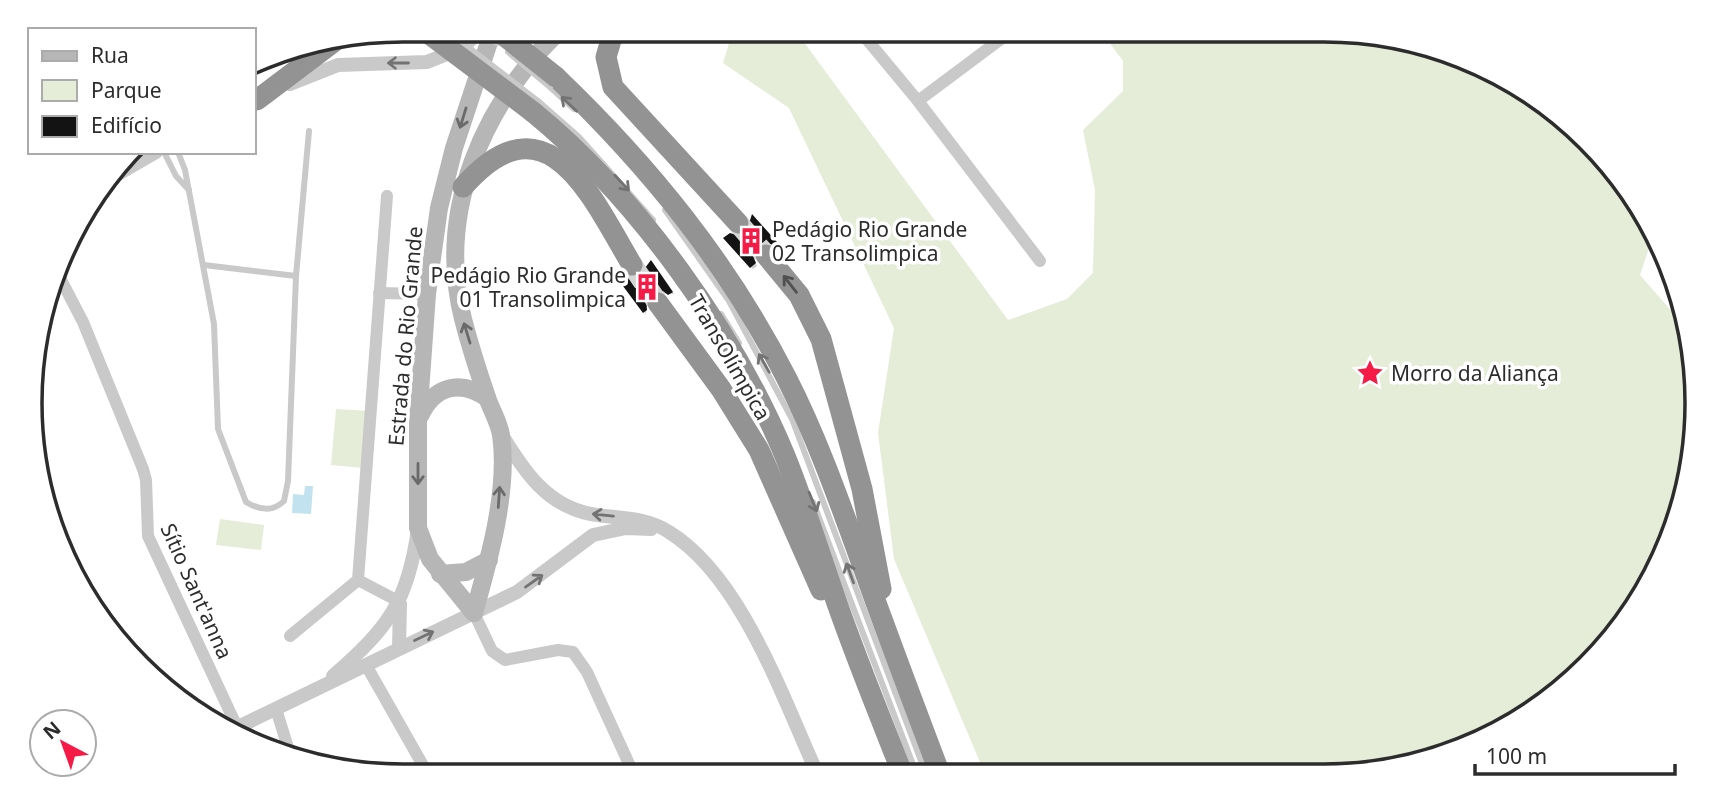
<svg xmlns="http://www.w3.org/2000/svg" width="1727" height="806" font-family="'Noto Sans',sans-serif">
	<rect width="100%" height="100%" fill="#fff"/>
	<!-- green -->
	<g fill="#e5ecd8">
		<polygon points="733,30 795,30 1008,320 1067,299 1093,273 1095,190 1083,130 1123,91 1123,61 1100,30 1324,30 1466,58 1588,139 1653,236 1640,275 1681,322 1697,403 1669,545 1620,630 1552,699 1467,748 1373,773 985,774 894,559 878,433 894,328 789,108 723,63"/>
		<polygon points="336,409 369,411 364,468 331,465"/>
		<polygon points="220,519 264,525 261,550 216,545"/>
	</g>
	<!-- water -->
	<polygon fill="#c1e2ee" points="305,486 313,486 311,514 292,513 293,494 304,495"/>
	<!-- shadow -->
	<g fill="#0003">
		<polygon points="752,217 779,246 767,243 759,247 754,260 757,266 753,269 726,238 748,234"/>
		<polygon points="651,263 674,294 653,293 647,301 646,314 623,282 640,278"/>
	</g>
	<!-- building -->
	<g fill="#131313">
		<polygon points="752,214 778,243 775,246 765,242 757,245 753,256 756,263 750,268 723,238 730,233 740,236 746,233"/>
		<polygon points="651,260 673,292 668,295 663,291 651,292 646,298 647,310 643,313 620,282 627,277 639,276"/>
	</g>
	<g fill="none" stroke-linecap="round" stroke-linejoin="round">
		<!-- motorway-tunnel -->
		<g stroke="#d5d5d5" stroke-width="21" stroke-dasharray="21 10" stroke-linecap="butt">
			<polyline points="738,223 766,255"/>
			<polyline points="632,265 658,303"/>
		</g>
		<!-- service -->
		<g stroke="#c9c9c9" stroke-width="6">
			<polyline points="550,87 574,109"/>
			<polyline points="538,101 579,137 653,220"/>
			<polyline points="164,152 176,176 189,190"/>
			<path d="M 178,152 L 185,170 L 214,324 L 218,429 L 246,502 C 259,510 273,512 284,501 L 288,481 L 296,276 L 309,131"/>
			<polyline points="665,210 729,301 792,419 926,774"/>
			<polyline points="204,265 296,276"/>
			<polyline points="721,314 739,343"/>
			<polyline points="813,502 917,775"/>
		</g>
		<!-- minor -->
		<g stroke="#c9c9c9" stroke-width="12">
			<polyline points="859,30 918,101 1040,261"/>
			<polyline points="918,101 1013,30"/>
			<polyline points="58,274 83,322 143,469 146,480 148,536 237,727"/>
			<polyline points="379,293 427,294"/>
			<polyline points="358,580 400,602"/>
			<polyline points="474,613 492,651 505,660 558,650 573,652 587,672 630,766 630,775"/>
			<polyline points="290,636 358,580 387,196"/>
			<polyline points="366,665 429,776"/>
			<polyline points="276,709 290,754"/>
		</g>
		<!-- tertiary -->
		<g stroke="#c9c9c9" stroke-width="14">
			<polyline points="290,84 338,65 427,62 462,48 481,30"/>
			<polyline points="111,178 156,152"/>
			<path d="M 502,435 C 524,471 547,506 591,514 C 618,519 645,516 669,532 C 742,577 783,699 818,775"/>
			<polyline points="399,648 400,604"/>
			<path d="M 333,676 C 388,628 408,602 418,529"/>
			<polyline points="232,730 517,592 593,535 626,528 651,529"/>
		</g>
		<!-- secondary -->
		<g stroke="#b6b6b6" stroke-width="18">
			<path d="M 420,416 C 434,386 460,379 487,398"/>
			<polyline points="440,574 466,572 489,560"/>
			<path d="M 474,613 C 489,560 509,490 501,435 C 499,423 492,411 488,400 C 479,374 470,346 463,319 C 436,211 483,105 560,30"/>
			<polyline points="474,613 430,559 418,528 418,420 427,294 439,208 454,148 493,30"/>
		</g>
		<!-- motorway -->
		<g stroke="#939393" stroke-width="21">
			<polyline points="614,30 606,57 613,87 738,223"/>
			<path d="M 556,77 C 649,166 728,263 787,379 C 819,442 842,509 866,575 C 890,642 915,708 940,774"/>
			<polyline points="257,100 335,41"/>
			<path d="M 533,112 C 637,197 734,333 785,456 C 805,505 820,556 838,606 C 858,663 881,719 903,775"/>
			<path d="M 463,187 C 547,91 592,198 632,265"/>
			<polyline points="766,255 799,295 821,339 862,489 881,589"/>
			<polyline points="658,303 721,389 759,450 821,590"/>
		</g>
		<!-- service-bridge -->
		<g stroke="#c9c9c9" stroke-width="6">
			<polyline points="446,30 538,101"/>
			<polyline points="478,30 497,43"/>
			<polyline points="508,52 550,87"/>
		</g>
		<!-- motorway-bridge -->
		<g stroke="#939393" stroke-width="21">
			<polyline points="497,30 556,77"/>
			<polyline points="428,33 533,112"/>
		</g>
	</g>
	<!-- one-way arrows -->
	<defs><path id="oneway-shaft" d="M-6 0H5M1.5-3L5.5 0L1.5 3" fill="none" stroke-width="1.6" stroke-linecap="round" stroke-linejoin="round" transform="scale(1.75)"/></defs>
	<g stroke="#737373">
		<use href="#oneway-shaft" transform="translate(398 63) rotate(180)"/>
		<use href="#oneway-shaft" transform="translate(569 104) rotate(-137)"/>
		<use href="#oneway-shaft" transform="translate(622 183) rotate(47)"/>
		<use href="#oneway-shaft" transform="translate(764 363) rotate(-119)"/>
		<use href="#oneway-shaft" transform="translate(813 502) rotate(68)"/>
		<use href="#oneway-shaft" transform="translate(603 515) rotate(-174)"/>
		<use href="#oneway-shaft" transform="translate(850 573) rotate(-110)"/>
		<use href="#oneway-shaft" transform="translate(534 581) rotate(-35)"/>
		<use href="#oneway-shaft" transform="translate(424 636) rotate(-25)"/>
	</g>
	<g stroke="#6a6a6a">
		<use href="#oneway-shaft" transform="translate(463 118) rotate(107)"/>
		<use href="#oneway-shaft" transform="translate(467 333) rotate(-107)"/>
		<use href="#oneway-shaft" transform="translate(418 474) rotate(90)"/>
		<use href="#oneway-shaft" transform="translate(499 497) rotate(-86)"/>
	</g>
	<use stroke="#505050" href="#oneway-shaft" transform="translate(790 284) rotate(-128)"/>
	<!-- icons -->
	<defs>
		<symbol id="building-bare" viewBox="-9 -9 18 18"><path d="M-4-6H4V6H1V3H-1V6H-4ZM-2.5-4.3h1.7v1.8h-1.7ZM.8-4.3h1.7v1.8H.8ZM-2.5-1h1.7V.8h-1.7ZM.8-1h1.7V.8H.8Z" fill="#f61b46" stroke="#fff" stroke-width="2.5" paint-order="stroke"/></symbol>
		<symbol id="sight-bare" viewBox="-9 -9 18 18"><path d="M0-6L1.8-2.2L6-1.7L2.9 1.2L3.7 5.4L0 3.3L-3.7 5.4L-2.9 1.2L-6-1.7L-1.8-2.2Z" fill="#f61b46" stroke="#fff" stroke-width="2.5" paint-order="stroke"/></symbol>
	</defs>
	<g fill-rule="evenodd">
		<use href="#building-bare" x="732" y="222" width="38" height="38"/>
		<use href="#building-bare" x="628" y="268" width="38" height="38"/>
		<use href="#sight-bare" x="1351" y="354" width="38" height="38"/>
	</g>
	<g text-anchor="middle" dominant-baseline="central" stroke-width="7" stroke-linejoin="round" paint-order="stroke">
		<!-- poi labels -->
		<g font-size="21" fill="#2c2c2c" stroke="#fff" text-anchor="start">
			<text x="772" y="229">Pedágio Rio Grande<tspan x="772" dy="24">02 Transolimpica</tspan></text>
			<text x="626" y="275" text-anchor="end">Pedágio Rio Grande<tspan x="626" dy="24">01 Transolimpica</tspan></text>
			<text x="1391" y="373">Morro da Aliança</text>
		</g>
		<!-- street labels -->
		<g font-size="21" fill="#2c2c2c" stroke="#fff">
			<text transform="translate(405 336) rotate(-85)">Estrada do Rio Grande</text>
			<text transform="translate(730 357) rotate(60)">TransOlímpica</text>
			<text transform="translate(197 591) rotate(66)">Sítio Sant'anna</text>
		</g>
	</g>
	<!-- crop -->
	<path d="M0 0H1727V806H0ZM403 42H1324A361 361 0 0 1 1685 403V403A361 361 0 0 1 1324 764H403A361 361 0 0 1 42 403V403A361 361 0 0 1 403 42Z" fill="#fff" fill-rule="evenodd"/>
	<path fill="none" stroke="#2c2c2c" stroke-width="3.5" d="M403 42H1324A361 361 0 0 1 1685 403V403A361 361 0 0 1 1324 764H403A361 361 0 0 1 42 403V403A361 361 0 0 1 403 42Z"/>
	<!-- legend -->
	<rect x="28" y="28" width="228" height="126" fill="#ffffff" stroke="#ababab" stroke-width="2"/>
	<rect x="42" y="51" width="35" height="10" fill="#b6b6b6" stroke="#ababab" stroke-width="2"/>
	<text x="91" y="63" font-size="21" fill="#2c2c2c">Rua</text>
	<rect x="42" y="80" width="35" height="21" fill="#e5ecd8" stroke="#ababab" stroke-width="2"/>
	<text x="91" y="98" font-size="21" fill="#2c2c2c">Parque</text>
	<rect x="42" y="116" width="35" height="21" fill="#131313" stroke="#ababab" stroke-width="2"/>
	<text x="91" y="133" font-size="21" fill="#2c2c2c">Edifício</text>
	<!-- north arrow -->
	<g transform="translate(63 743) rotate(319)"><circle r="33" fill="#ffffff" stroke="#ababab" stroke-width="2"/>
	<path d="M0-5L12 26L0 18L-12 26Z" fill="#f61b46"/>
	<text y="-10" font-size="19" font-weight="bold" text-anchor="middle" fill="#2c2c2c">N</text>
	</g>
	<!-- scale -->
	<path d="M1475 764v10h200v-10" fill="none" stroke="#2c2c2c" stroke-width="3.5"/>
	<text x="1486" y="764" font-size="21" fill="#2c2c2c" stroke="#ffffff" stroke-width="5" paint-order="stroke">100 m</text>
</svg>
